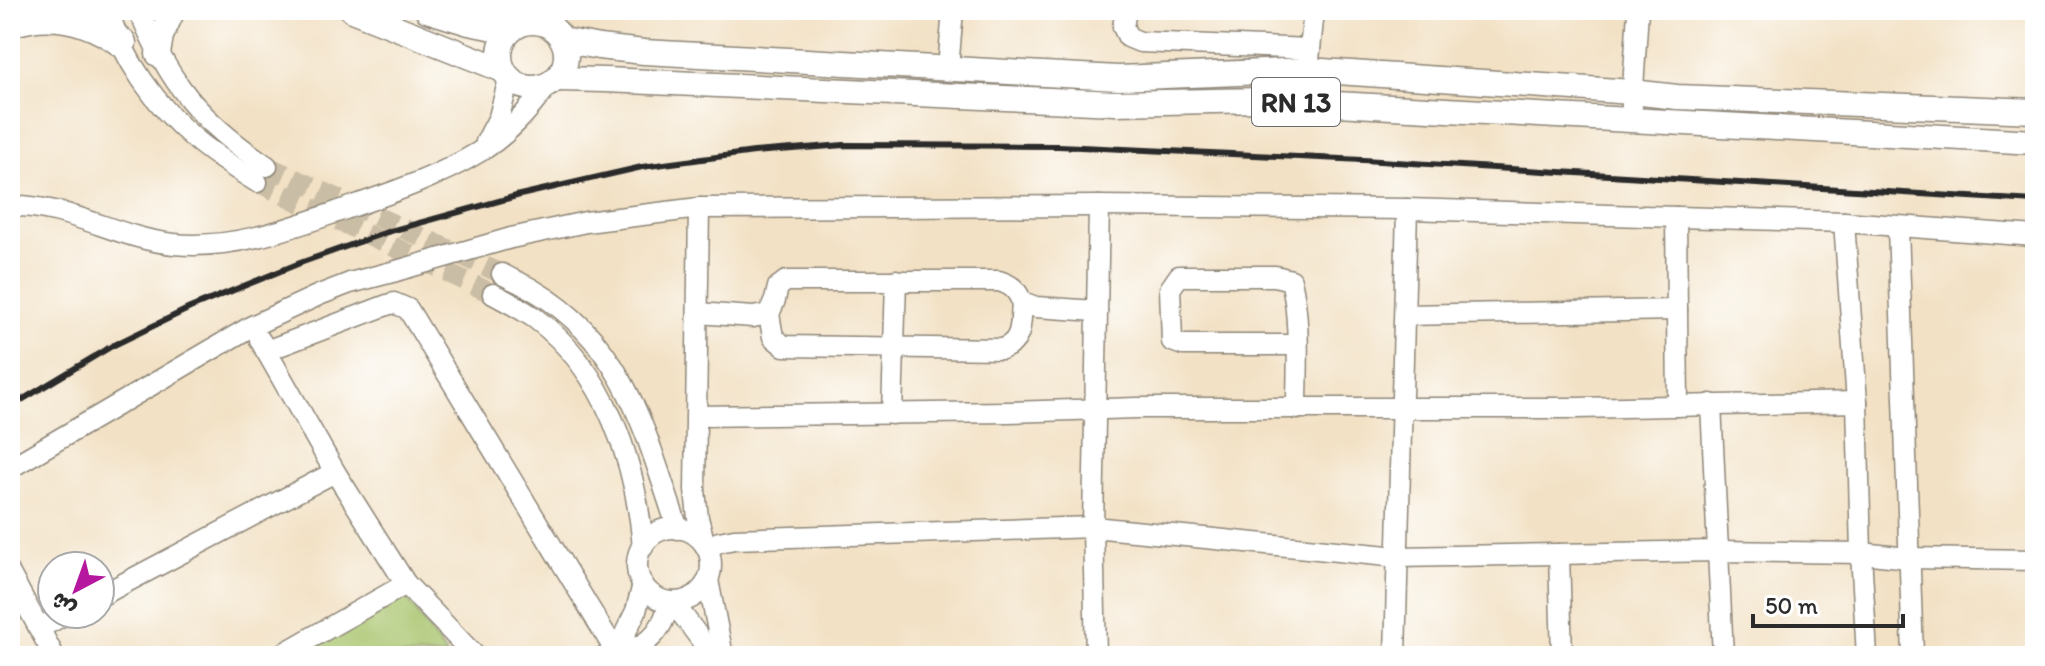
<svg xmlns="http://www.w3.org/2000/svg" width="2045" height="666" font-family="Itim,'Playpen Sans Arabic',sans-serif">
	<rect width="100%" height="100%" fill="#fff"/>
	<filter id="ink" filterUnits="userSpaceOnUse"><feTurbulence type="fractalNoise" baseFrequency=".0125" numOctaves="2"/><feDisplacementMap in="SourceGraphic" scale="16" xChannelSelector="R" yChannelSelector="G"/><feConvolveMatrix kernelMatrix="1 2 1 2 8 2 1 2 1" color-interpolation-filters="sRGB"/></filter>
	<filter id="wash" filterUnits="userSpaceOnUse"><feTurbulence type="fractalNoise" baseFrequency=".006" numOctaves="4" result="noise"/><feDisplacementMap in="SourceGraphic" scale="32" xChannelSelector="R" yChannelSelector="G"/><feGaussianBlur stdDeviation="1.8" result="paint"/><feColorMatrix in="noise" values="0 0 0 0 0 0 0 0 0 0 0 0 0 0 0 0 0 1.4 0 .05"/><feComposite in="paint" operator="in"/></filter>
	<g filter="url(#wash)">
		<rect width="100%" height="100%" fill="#f2e1c4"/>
		<!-- park -->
		<polygon fill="#a7c36a" stroke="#69774a" stroke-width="2" points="402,591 447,656 293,656"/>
	</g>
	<g filter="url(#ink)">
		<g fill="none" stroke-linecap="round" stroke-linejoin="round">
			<!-- minor-tunnel -->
			<g stroke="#cabda5" stroke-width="20" stroke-dasharray="20 10" stroke-linecap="butt">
				<polyline points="267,166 502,274"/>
				<polyline points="257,182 493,294"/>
			</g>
			<defs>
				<g id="minor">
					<path d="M 108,10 C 122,58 157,107 195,139 C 215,156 236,169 257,182"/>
					<path d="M 139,10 C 169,84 201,122 267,166"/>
					<polyline points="546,10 556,31"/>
					<polyline points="1126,10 1123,27 1128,37 1140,42 1310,49"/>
					<polyline points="512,29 517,10"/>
					<polyline points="948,69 953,10"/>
					<polyline points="1303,103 1308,70 1314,10"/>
					<polyline points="1631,120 1638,10"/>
					<polyline points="486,142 499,117 509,79"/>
					<path d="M 10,206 C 68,204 118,239 174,244 C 236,250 293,227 351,207 C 394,192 440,176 479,152 C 507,136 529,110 548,85"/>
					<polyline points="699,208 695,490 698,518 705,545"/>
					<polyline points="1676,217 1678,406"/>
					<polyline points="1844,222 1857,402 1861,553 1867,656"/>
					<polyline points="1898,227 1913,656"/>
					<polyline points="511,238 586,222 699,208 1099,206 1407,209 1844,222 2035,236"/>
					<path d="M 502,274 C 513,280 525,285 535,291 C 627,345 646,436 678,529"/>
					<path d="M 493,294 C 508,302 522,309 536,319 C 606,371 636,463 643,547"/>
					<path d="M 698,313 L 753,317 L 769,314 L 775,300 L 778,287 L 786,281 L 999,281 C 1012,285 1017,290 1022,302 L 1036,307 L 1097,311"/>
					<path d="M 769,314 L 773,337 L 784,346 L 1002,349 C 1024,341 1020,322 1022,302"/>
					<polyline points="1405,315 1677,310"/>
					<polyline points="260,340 335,472 406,584 475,656"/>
					<path d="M 1297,345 L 1183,345 L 1172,341 L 1170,289 L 1179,276 L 1275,276 L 1291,280 C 1301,321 1297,367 1297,409"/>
					<polyline points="266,351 387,305 394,303 408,309 616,652"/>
					<polyline points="1711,404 1723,656"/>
					<polyline points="892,414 896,280"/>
					<polyline points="697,416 1009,412 1137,408 1577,408 1857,402"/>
					<polyline points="10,468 252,326 319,295 350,283 396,271"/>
					<circle cx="674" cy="565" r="37"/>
					<polyline points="707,548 719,542 734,539 1093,527 1398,557 1718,551 1861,553 1909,558 2035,560"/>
					<polyline points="1559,554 1562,656"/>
					<polyline points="10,574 54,656"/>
					<polyline points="708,580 723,656"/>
					<polyline points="100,596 335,472"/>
					<polyline points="673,602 713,656"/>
					<polyline points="39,628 66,614"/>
					<polyline points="616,652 636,611 643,584"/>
					<polyline points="279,656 406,584"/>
					<path d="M 606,656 C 614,653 623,652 631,650 C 653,642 665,624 669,602"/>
					<polyline points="1096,656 1093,527 1099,206"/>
					<polyline points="1395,656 1407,209"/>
				</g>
				<g id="major">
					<polyline points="352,10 503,70"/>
					<polyline points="427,10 469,23 509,31"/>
					<circle cx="533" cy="55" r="33"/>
					<polyline points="563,40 599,47 644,52 1118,78 1308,70 1632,92 1677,97 2035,111"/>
					<polyline points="158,54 161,36 173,10"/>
					<polyline points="557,79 606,80 1115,103 1262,100 2035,142"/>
				</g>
				<path id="highway" d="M 10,23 C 51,9 88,18 122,43"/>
			</defs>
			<!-- minor casing -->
			<use href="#minor" stroke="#8e8678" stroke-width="23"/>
			<!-- major casing -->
			<use href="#major" stroke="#8e8678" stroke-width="27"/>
			<!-- highway casing -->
			<use href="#highway" stroke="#8e8678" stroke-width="31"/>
			<!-- minor -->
			<use href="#minor" stroke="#fff" stroke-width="20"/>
			<!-- major -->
			<use href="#major" stroke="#fff" stroke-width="24"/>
			<!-- highway -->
			<use href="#highway" stroke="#fff" stroke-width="28"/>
			<!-- rail -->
			<polyline stroke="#2b2b2b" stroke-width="6" points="10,407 112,346 190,308 300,263 387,232 520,195 642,167 754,152 844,145 1059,146 1363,160 2035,201"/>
			<defs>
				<polyline id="minor-bridge" points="396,271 511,238"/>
			</defs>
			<!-- minor-bridge casing -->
			<use href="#minor-bridge" stroke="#8e8678" stroke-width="23" stroke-linecap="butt"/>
			<!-- minor-bridge -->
			<use href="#minor-bridge" stroke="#fff" stroke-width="20"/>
		</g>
	</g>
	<g text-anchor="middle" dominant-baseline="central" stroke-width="6" stroke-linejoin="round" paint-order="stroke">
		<!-- shield labels -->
		<rect fill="#fff" stroke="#6b6b6b" stroke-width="2" x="1252" y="78" width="88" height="48" rx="6"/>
		<g font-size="28" font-weight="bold" fill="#2b2b2b">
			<text x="1296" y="102">RN 13</text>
		</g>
	</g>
	<!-- margin -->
	<rect width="2045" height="666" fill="none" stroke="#fff" stroke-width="40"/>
	<!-- north arrow -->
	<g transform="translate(76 590) rotate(221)"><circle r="38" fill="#ffffff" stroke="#aaaaaa" stroke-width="2"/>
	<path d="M0-6L14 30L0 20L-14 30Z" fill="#b5179e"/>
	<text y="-12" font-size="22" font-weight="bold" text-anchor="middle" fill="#2b2b2b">ش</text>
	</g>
	<!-- scale -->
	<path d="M1753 614v12h150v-12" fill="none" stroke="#2b2b2b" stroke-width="4"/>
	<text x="1765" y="614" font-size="24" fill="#2b2b2b" stroke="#ffffff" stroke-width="6" paint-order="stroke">50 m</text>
</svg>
